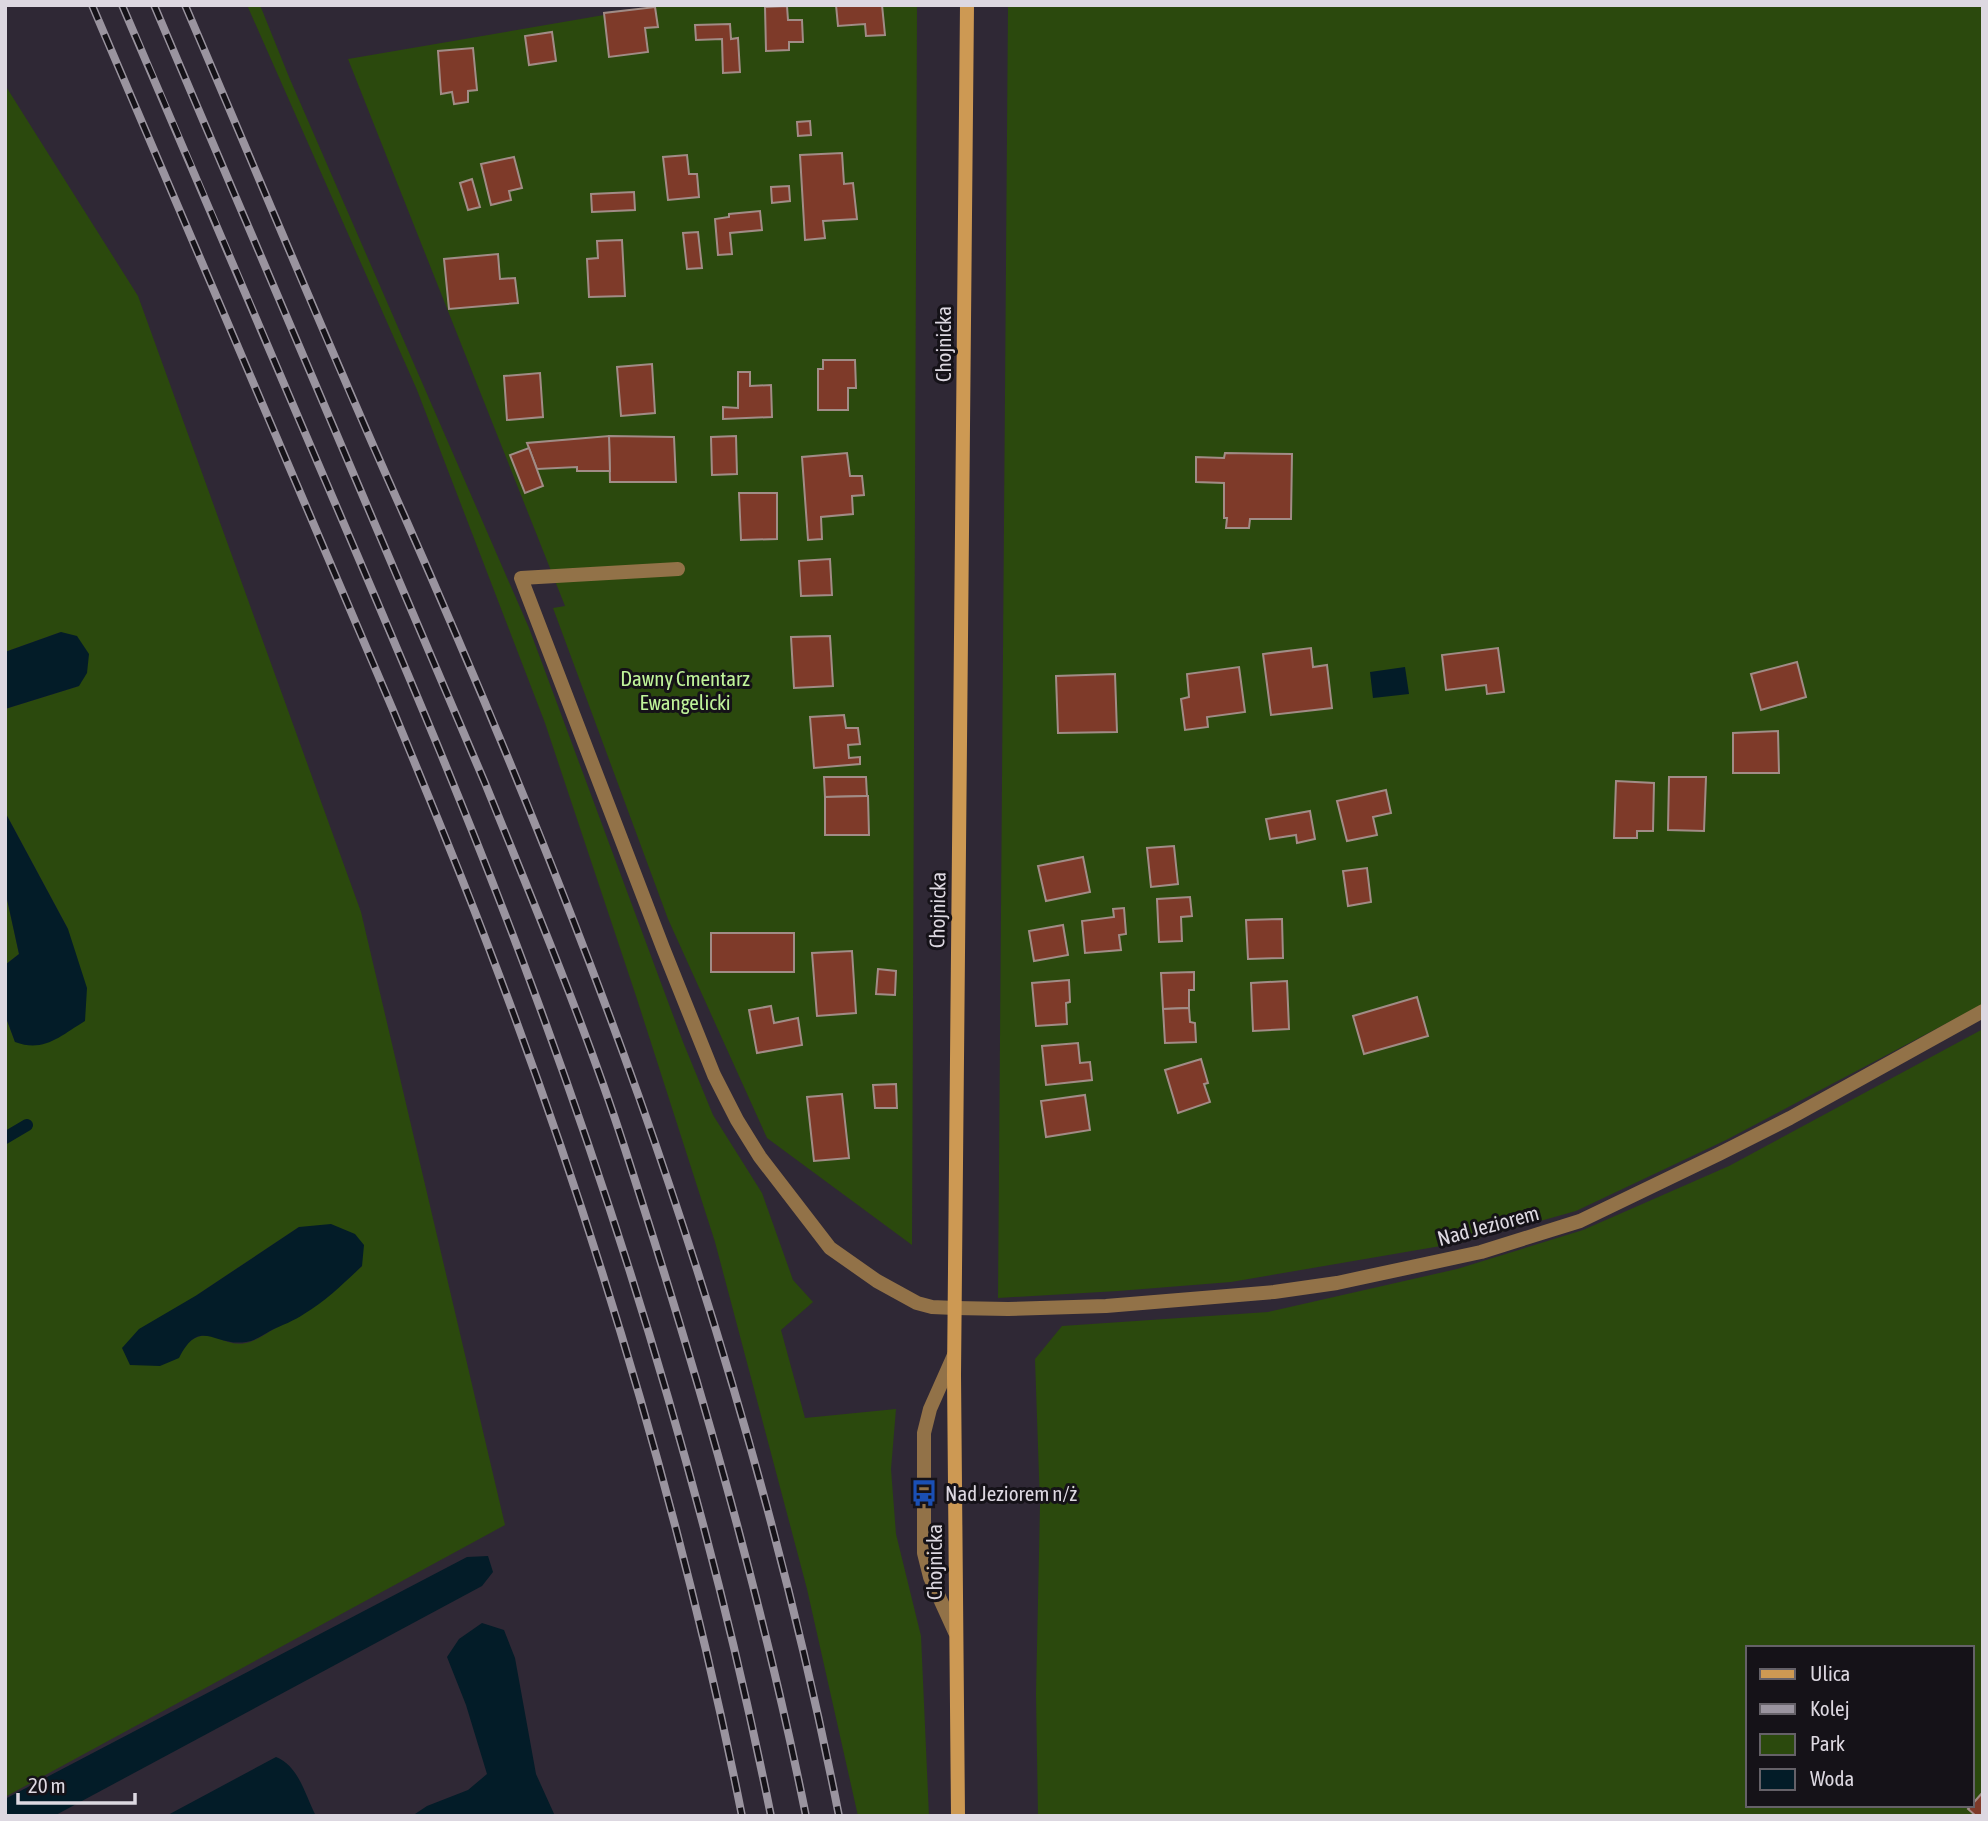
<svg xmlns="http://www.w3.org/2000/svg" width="1988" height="1821" font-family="'Asap Condensed',sans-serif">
	<rect width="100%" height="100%" fill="#2f2835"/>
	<!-- green -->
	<g fill="#2b490d" fill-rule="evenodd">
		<polygon points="247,5 260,5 289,77 529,628 683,1042 713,1115 762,1193 793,1280 813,1302 781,1330 805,1418 896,1409 891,1469 896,1534 921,1636 929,1816 858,1816 807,1589 715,1242 636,996 545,723 417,390"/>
		<polygon points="662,5 917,5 912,1245 767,1138 668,919 553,608 565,606 348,59"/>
		<polygon points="1008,5 1983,5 1983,1004 1726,1140 1576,1211 1464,1242 1231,1282 1118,1291 998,1298"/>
		<path d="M 5,85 L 138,296 L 361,912 L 505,1525 L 5,1797 L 5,1015 L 15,1042 L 68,929 L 5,812 L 5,709 L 79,686 L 61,632 L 5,652 ZM 299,1227 L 362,1266 C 333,1293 310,1311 274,1329 C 267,1333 259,1339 250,1342 C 222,1351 213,1321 185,1345 L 197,1295 Z"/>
		<polygon points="5,890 19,954 5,965"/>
		<path d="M 1983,1029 L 1983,1816 L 1038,1816 L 1036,1694 L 1040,1505 L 1035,1359 L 1062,1326 L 1268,1312 L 1457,1269 L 1583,1230 L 1729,1166 ZM 1748,1648 L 1972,1648 L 1972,1805 L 1748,1805 Z"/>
	</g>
	<!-- water -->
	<g fill="#031c28">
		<polygon points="61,632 77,636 89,654 87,673 79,686 5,709 5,652"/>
		<polygon points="1405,667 1409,694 1373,698 1370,672"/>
		<path d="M 5,812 L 68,929 L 87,988 L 85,1021 C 60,1036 44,1053 15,1042 L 5,1015 L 5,965 L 19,954 L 5,890 Z"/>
		<path d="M 331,1224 L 355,1234 L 364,1245 L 362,1266 C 344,1283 326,1301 304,1314 C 294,1321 282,1325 270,1331 C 263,1335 255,1341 246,1342 C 214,1347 200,1316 179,1358 L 160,1366 L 130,1365 L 122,1348 L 139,1329 L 197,1295 L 299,1227 Z"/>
		<polygon points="488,1556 493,1572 482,1586 54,1816 5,1816 5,1799 467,1557"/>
		<polygon points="482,1623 504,1630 515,1658 536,1774 555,1816 412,1816 427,1806 468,1790 487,1774 466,1705 447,1657 459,1639"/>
		<path d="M 276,1757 C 299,1766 305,1795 316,1816 L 166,1816 Z"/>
	</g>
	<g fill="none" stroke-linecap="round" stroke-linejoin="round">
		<!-- stream -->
		<polyline stroke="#031c28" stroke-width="12" points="5,1138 27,1125"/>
	</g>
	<!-- building -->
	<g fill="#7e3a29" stroke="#a18c86" stroke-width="2">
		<polygon points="836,5 882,5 885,35 866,36 865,24 838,26"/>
		<polygon points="787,6 788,20 802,20 803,42 789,42 789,50 766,51 765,7"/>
		<polygon points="655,7 658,27 645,28 648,52 609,57 604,13"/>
		<polygon points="730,24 731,39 738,38 740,72 723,73 722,39 696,40 695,25"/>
		<polygon points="552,32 556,61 529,65 525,36"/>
		<polygon points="473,48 477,90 468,91 468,102 454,104 452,92 441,94 438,51"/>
		<polygon points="810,121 811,135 798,136 797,122"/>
		<polygon points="842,153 844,184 853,183 857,219 823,221 825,238 805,240 800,155"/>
		<polygon points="687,155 689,174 697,174 699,197 668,200 663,157"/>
		<polygon points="514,157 522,188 509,191 511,200 491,205 481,164"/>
		<polygon points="472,179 480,207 468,210 460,183"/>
		<polygon points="789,186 790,201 772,203 771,187"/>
		<polygon points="634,192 635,210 592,212 591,194"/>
		<polygon points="760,211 762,230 730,233 732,254 718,255 715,219 729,217 729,214"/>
		<polygon points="698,232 702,268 687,269 683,233"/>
		<polygon points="622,240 625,296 589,297 587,259 598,258 597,241"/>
		<polygon points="498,254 500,279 515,278 518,303 449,309 444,259"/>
		<polygon points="823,360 855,360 856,388 848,388 848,410 818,410 818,369 823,369"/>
		<polygon points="652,364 655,413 621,416 617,367"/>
		<polygon points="738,372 750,372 750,386 771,385 772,417 723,419 723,407 738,408"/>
		<polygon points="540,373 543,417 507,420 504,376"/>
		<polygon points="609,436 674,437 676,482 610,482"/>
		<polygon points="609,436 610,471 577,471 577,467 537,469 527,443"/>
		<polygon points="736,436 737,474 712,475 711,437"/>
		<polygon points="529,448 543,486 525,493 510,455"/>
		<polygon points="847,453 850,476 862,476 864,495 852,496 853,514 821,517 822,539 808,540 802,457"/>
		<polygon points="1225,453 1292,454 1291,519 1250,519 1249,528 1226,528 1227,518 1224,518 1224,483 1196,482 1196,457 1224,458"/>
		<polygon points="739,493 777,493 777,539 741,540"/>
		<polygon points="830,559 832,595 801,596 799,561"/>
		<polygon points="830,636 833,686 794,688 791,637"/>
		<polygon points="1311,648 1313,667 1327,665 1332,708 1271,715 1263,654"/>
		<polygon points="1498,648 1504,692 1487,694 1486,685 1446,690 1442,655"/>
		<polygon points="1797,662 1806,697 1761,710 1751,674"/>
		<polygon points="1239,667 1245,712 1207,717 1208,727 1185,730 1181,699 1189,697 1187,674"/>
		<polygon points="1115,674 1117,732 1058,733 1056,676"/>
		<polygon points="844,715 846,728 858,728 860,744 848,745 849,758 860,757 860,764 814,768 810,717"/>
		<polygon points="1778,731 1779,773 1733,773 1733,733"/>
		<polygon points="824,777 866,777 867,796 825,797"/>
		<polygon points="1669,777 1706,777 1704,831 1668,830"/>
		<polygon points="1616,781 1654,783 1653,831 1637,831 1637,838 1614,838"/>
		<polygon points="1386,790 1391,813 1373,817 1377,835 1347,841 1337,801"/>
		<polygon points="867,796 868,796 869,835 825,835 825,797"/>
		<polygon points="1310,811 1315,839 1297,843 1296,835 1270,839 1266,819"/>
		<polygon points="1174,846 1178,884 1151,887 1147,848"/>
		<polygon points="1083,857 1090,892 1046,901 1038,866"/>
		<polygon points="1367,868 1371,902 1348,906 1343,871"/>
		<polygon points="1190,897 1192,916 1181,917 1182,941 1159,942 1157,899"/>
		<polygon points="1124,908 1126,934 1119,935 1121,950 1085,953 1082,921 1114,917 1113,909"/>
		<polygon points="1282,919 1283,958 1248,959 1246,920"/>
		<polygon points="1063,925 1068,955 1034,961 1029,931"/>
		<rect x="711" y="933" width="83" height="39"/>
		<polygon points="852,951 856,1013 817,1016 812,953"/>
		<polygon points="878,969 896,971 895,995 876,994"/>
		<polygon points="1194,972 1194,990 1189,990 1189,1008 1163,1009 1161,973"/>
		<polygon points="1069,980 1070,1002 1066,1003 1067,1024 1036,1026 1032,983"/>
		<polygon points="1287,981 1289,1029 1253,1031 1251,983"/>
		<polygon points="1417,997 1428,1036 1364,1054 1353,1016"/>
		<polygon points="771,1006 774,1023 798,1018 802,1045 757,1053 749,1010"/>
		<polygon points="1189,1008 1190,1022 1195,1023 1196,1042 1165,1043 1163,1009"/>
		<polygon points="1078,1043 1080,1063 1090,1062 1092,1080 1046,1085 1042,1046"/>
		<polygon points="1201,1059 1208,1083 1204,1084 1210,1102 1178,1113 1165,1070"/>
		<polygon points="896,1084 897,1108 875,1108 873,1085"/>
		<polygon points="842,1094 849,1158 814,1161 807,1097"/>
		<polygon points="1085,1095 1090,1130 1046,1137 1041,1101"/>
		<polygon points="1983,1792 1983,1816 1976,1816 1968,1809"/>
	</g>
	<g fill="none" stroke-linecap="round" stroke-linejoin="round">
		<!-- lane -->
		<g stroke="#927248" stroke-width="14">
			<polyline points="678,569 521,578 663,948 714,1075 737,1120 760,1157 830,1248 877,1281 917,1303 932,1307 955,1308"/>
			<polyline points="954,1355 930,1409 924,1433 924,1553 930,1577 955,1632"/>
		</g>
		<!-- street -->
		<polyline stroke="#927248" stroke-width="14" points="955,1308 1008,1309 1106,1306 1274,1292 1337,1283 1481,1252 1580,1221 1719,1154 1790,1118 1983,1011"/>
		<!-- secondary -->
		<polyline stroke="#cd9953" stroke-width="14" points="958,1816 954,1375 967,5"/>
		<defs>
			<g id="rail">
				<path d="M 92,5 L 393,710 C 427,793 462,876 493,959 C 599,1237 684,1525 742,1816"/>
				<path d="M 122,5 C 184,147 244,290 305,433 C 385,620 466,806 536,997 C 634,1263 715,1538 771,1816"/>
				<path d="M 154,5 L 485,783 C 534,904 585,1025 625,1149 C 696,1369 760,1589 806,1816"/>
				<path d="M 185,5 C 258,175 328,345 403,513 C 488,705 569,900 639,1097 C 722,1332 791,1572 839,1816"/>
			</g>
		</defs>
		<!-- rail casing -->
		<use href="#rail" stroke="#9a949f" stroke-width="8"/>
		<!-- rail -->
		<use href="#rail" stroke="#151218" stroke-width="5" stroke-dasharray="16" stroke-linecap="butt"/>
	</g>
	<!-- icons -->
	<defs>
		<symbol id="bus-bare" viewBox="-9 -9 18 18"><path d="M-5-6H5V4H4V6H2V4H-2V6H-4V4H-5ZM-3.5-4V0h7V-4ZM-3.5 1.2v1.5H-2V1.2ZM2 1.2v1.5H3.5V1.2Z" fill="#1a4fb4" stroke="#151218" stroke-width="2.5" paint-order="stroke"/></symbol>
	</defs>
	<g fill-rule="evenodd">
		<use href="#bus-bare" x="905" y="1474" width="38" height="38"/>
	</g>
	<g text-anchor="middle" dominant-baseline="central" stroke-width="6" stroke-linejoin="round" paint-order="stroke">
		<!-- street labels -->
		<g font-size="21" fill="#ddd8e1" stroke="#151218">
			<text transform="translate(943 344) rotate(-90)">Chojnicka</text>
			<text transform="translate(937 910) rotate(-89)">Chojnicka</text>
			<text transform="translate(1488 1225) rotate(-15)">Nad Jeziorem</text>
			<text transform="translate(934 1562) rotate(-90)">Chojnicka</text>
		</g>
		<!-- park labels -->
		<g font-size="21" fill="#c0f49a" stroke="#151218">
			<text x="685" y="678">Dawny Cmentarz<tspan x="685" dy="24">Ewangelicki</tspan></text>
		</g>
		<!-- poi labels -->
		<g font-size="21" fill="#ddd8e1" stroke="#151218" text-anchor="start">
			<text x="945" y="1493">Nad Jeziorem n/ż</text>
		</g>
	</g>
	<!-- border -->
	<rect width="1988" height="1821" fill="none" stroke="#ddd8e1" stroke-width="14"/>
	<!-- legend -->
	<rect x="1746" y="1646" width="228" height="161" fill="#151218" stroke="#656168" stroke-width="2"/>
	<rect x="1760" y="1669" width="35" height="10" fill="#cd9953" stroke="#656168" stroke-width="2"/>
	<text x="1810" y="1681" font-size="21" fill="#ddd8e1">Ulica</text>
	<rect x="1760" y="1704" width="35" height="10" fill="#9a949f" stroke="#656168" stroke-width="2"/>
	<text x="1810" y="1716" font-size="21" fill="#ddd8e1">Kolej</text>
	<rect x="1760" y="1734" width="35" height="21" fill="#2b490d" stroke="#656168" stroke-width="2"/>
	<text x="1810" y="1751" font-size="21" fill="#ddd8e1">Park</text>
	<rect x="1760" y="1769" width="35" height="21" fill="#031c28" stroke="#656168" stroke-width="2"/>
	<text x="1810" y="1786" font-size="21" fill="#ddd8e1">Woda</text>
	<!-- scale -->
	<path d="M18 1793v10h117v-10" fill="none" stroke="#ddd8e1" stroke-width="3.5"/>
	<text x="28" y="1793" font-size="21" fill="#ddd8e1" stroke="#151218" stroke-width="5" paint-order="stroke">20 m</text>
</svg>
